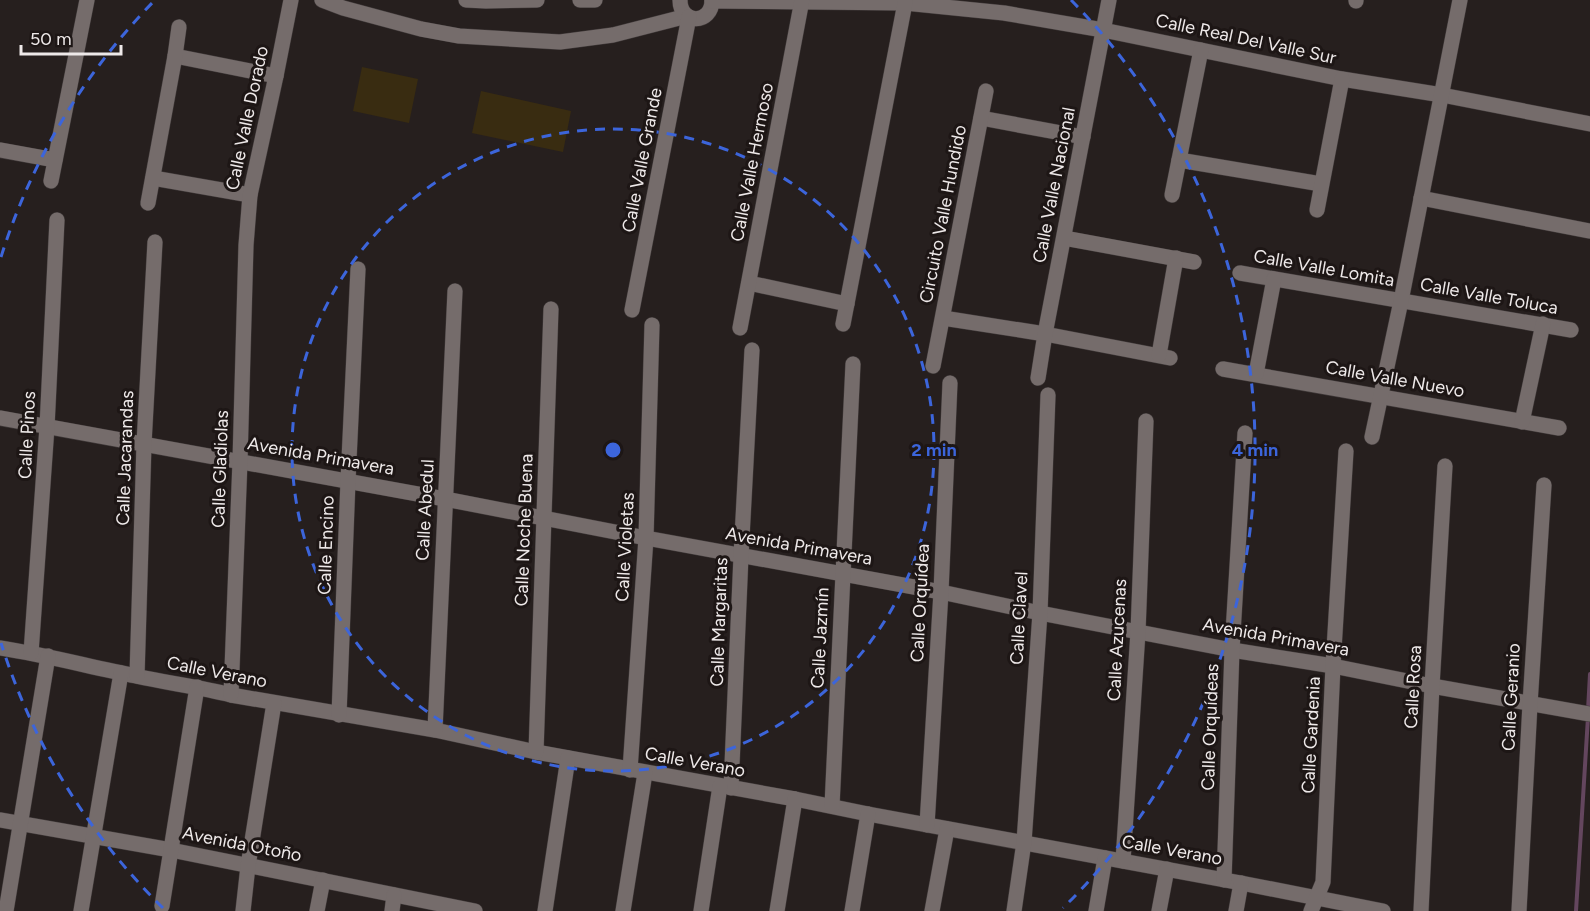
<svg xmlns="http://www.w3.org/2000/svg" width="1590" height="911" font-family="Figtree,sans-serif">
	<rect width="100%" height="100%" fill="#261f1e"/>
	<!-- grass -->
	<g fill="#392c11">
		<polygon points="362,67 418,79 409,123 353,111"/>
		<polygon points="481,91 571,111 563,152 472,133"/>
	</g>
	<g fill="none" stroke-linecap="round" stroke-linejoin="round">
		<!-- stream -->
		<g stroke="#64465e" stroke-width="4">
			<polyline points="1588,710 1590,674"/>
			<polyline points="1576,911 1588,717"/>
		</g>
		<defs>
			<g id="minor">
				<polyline points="322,0 343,8 421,29 459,36 560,42 613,35 687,16"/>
				<polyline points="466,0 486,1 537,0"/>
				<polyline points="580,0 595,0"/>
				<path d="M 680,0 C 680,25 712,25 712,0"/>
				<polyline points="712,1 905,3 1004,13 1103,30 1342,79 1442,95 1590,124"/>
				<polyline points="1356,1 1356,0"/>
				<polyline points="175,56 276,76"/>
				<polyline points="981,118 1083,137"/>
				<polyline points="0,150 55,160"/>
				<polyline points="1179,160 1321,184"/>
				<polyline points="153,178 250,195"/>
				<polyline points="51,181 87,0"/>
				<polyline points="1172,195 1201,50"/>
				<polyline points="1421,198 1589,231"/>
				<polyline points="148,203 175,56 179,27"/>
				<polyline points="1317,210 1342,79"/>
				<polyline points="1064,238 1194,262"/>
				<polyline points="1240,273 1571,330"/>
				<polyline points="749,283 847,304"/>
				<polyline points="632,310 689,17"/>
				<polyline points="943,318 1045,334 1170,358"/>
				<polyline points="843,324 905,3"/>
				<polyline points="740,328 802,0"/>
				<polyline points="1159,355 1176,258"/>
				<polyline points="933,366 986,91"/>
				<polyline points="1223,369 1559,428"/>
				<polyline points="1256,374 1274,279"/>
				<polyline points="1038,378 1045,334 1109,0"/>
				<polyline points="0,418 445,499 646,538 941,592 1040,613 1232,650 1333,666 1432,686 1590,714"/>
				<polyline points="1522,422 1543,324"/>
				<polyline points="1372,437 1401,301 1460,0"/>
				<path d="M 0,648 C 46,655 90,667 136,676 C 167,683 199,687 231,695 L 435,730 L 536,752 L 795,799 L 868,814 L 1241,883 L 1383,911"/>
				<polyline points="31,653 47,427 57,220"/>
				<polyline points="137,676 144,444 155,242"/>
				<polyline points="231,695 240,461 246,245 250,195 276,76 291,0"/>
				<polyline points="339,715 348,481 358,269"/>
				<polyline points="435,730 455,291"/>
				<polyline points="536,752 551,309"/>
				<polyline points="630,770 646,538 652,325"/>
				<polyline points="731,788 741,556 752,350"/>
				<polyline points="832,806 853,364"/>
				<polyline points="0,820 171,850 475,911"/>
				<polyline points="927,825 941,592 950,383"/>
				<polyline points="1123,861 1138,632 1146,421"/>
				<polyline points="1224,880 1232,650 1245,433"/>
				<polyline points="162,906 197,687"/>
				<polyline points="6,911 48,656"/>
				<polyline points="81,911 121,673"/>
				<polyline points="243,911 248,866 274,703"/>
				<polyline points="317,911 323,880"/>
				<polyline points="392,911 394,895"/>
				<polyline points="545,911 568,758"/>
				<polyline points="623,911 645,773"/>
				<polyline points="701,911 720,786"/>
				<polyline points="777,911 795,799"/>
				<polyline points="852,911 868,814"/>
				<polyline points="932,911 947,829"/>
				<polyline points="1014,911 1024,842 1040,613 1048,395"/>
				<polyline points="1096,911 1105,858"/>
				<polyline points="1159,911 1167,869"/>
				<polyline points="1236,911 1241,883"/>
				<polyline points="1311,911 1323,882 1333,666 1346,451"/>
				<polyline points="1421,911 1432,686 1445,466"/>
				<polyline points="1519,911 1530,704 1544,485"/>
			</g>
		</defs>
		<!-- minor casing -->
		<use href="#minor" stroke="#403a3a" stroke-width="16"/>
		<!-- minor -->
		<use href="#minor" stroke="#756c6b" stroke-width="15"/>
	</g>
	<!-- distance rings -->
	<g fill="none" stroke="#3c65db" stroke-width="3" stroke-dasharray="10 8">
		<circle cx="613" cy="450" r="321"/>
		<path d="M163 908A642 642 0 0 1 1 643M1 257A642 642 0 0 1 155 0M1071 0A642 642 0 0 1 1063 908"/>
	</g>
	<g text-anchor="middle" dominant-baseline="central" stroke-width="6" stroke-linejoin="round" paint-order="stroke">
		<!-- street labels -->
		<g font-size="18" fill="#eee9e9" stroke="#1d1615">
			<text transform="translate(1246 39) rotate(12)">Calle Real Del Valle Sur</text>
			<text transform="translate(247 118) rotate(-78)">Calle Valle Dorado</text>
			<text transform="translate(642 160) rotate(-79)">Calle Valle Grande</text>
			<text transform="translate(752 162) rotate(-79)">Calle Valle Hermoso</text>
			<text transform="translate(1054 185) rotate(-79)">Calle Valle Nacional</text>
			<text transform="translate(943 214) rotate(-79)">Circuito Valle Hundido</text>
			<text transform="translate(1324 268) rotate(10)">Calle Valle Lomita</text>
			<text transform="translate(1489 296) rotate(10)">Calle Valle Toluca</text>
			<text transform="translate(1395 379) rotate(10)">Calle Valle Nuevo</text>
			<text transform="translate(27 435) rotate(-87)">Calle Pinos</text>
			<text transform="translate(321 456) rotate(10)">Avenida Primavera</text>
			<text transform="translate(125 458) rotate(-88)">Calle Jacarandas</text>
			<text transform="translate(220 469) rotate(-88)">Calle Gladiolas</text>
			<text transform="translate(425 510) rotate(-87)">Calle Abedul</text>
			<text transform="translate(524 530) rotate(-88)">Calle Noche Buena</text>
			<text transform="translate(326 545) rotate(-88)">Calle Encino</text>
			<text transform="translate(799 546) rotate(10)">Avenida Primavera</text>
			<text transform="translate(625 547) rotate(-87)">Calle Violetas</text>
			<text transform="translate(920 603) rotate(-87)">Calle Orquídea</text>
			<text transform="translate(1019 618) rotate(-87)">Calle Clavel</text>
			<text transform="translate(719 622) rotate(-88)">Calle Margaritas</text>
			<text transform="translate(1276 637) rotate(10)">Avenida Primavera</text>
			<text transform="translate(820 638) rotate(-87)">Calle Jazmín</text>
			<text transform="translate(1117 640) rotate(-87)">Calle Azucenas</text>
			<text transform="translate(217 672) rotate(11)">Calle Verano</text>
			<text transform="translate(1413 687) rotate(-87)">Calle Rosa</text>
			<text transform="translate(1511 697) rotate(-87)">Calle Geranio</text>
			<text transform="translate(1210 727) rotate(-88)">Calle Orquídeas</text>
			<text transform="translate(1311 735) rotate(-87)">Calle Gardenia</text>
			<text transform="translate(695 762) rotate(10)">Calle Verano</text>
			<text transform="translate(242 844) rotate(11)">Avenida Otoño</text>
			<text transform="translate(1172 850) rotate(10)">Calle Verano</text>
		</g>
	</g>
	<circle cx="613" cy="450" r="9" fill="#3c65db" stroke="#1d1615" stroke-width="3"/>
	<g font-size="18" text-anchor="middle" font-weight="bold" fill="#3c65db" stroke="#1d1615" stroke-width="6" stroke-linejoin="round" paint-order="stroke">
		<text x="934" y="456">2 min</text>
		<text x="1255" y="456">4 min</text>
	</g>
	<!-- scale -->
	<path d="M21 45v9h100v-9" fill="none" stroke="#eee9e9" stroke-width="3"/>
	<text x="30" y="45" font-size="18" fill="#eee9e9" stroke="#1d1615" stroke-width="4.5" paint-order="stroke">50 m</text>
</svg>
